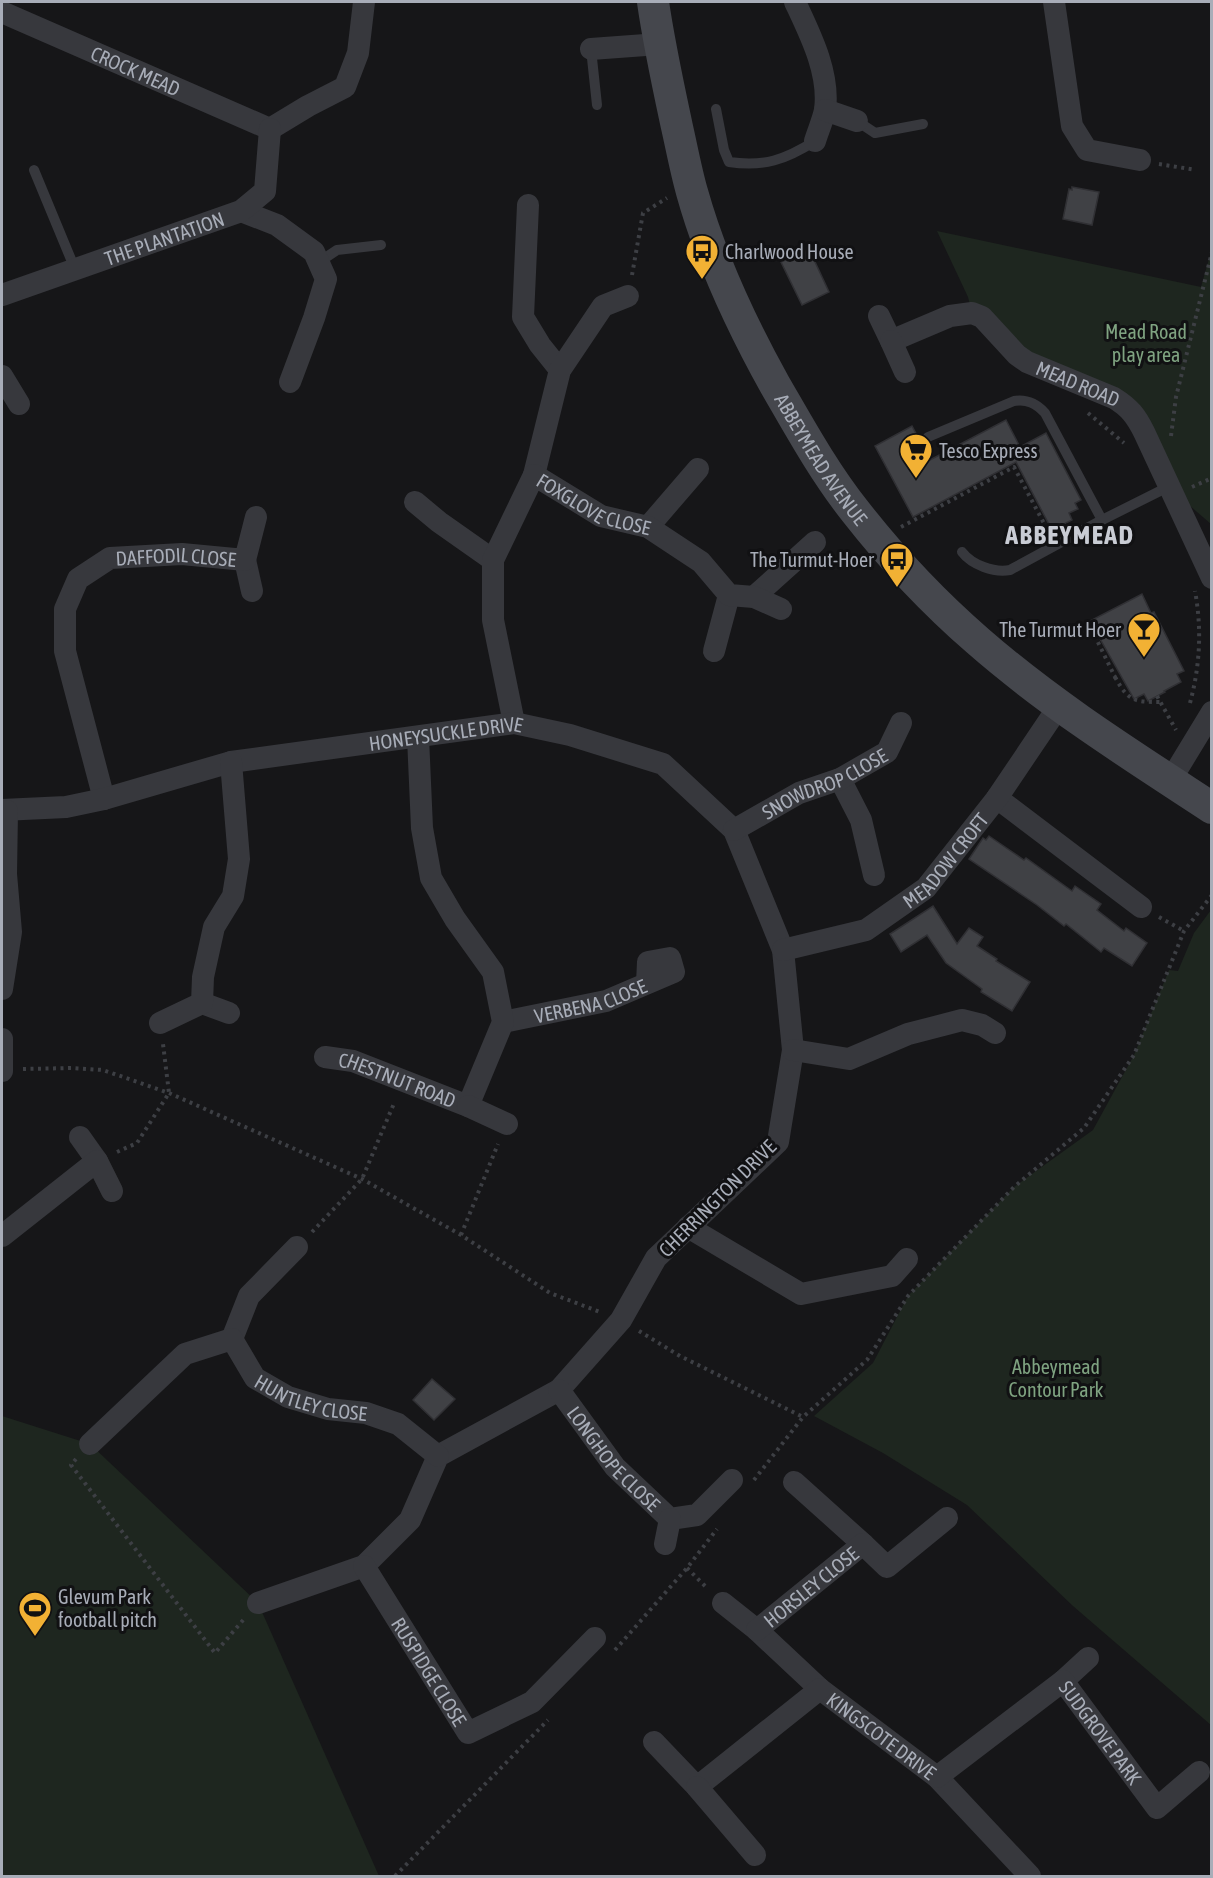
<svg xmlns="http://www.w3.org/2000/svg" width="1213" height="1878" font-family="'Asap Condensed',sans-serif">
	<rect width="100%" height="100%" fill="#161618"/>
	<!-- green -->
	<g fill="#1e261f">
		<polygon points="937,231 1201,287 1211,252 1211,524 1168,487 1137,418 1027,362 972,313 968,297"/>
		<polygon points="1211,910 1211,1725 1073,1606 967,1505 883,1453 814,1416 873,1363 908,1296 1014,1187 1093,1130 1134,1055 1169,970 1178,971 1194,933"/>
		<polygon points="2,1416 90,1444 258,1603 379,1876 2,1876"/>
	</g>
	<!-- building -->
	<g fill="#404145" stroke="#303034" stroke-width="1.5">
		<polygon points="1072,187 1099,192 1092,225 1063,219 1069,189 1072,190"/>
		<polygon points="809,249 829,292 802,305 781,262"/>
		<polygon points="1006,420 1020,447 1046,433 1081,500 1075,503 1078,509 1069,513 1072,520 1052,530 1016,462 913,517 875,446 912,426 930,460"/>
		<polygon points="1142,594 1151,613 1154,612 1184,671 1177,674 1181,682 1164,691 1165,692 1148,701 1144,694 1134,699 1090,621"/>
		<polygon points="989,836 1024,860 1026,858 1072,891 1075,886 1101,904 1097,910 1124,931 1126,928 1147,943 1132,966 1104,948 1101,952 1066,924 1064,926 1037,905 969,859 983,838 986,840"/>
		<polygon points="933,906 957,944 969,928 983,937 977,946 997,959 996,961 1030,982 1012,1011 981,992 982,989 946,963 927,935 901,952 890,934"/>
		<polygon points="432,1379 455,1399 434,1420 413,1400"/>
	</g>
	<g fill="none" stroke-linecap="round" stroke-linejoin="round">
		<!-- path -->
		<g stroke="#3d3f44" stroke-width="4" stroke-dasharray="3 4.5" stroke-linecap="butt">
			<polyline points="1159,164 1196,170"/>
			<polyline points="632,275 643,213 667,198"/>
			<polyline points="1088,413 1124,443"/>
			<polyline points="1171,436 1176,397 1212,252"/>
			<polyline points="1192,487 1212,478"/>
			<polyline points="901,527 1014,467 1048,531"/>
			<polyline points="1088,622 1115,677 1119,675"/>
			<path d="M 1115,677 C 1128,701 1134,702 1160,702"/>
			<polyline points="1157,696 1176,730"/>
			<path d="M 1190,703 C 1200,666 1202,629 1195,591"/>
			<polyline points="1159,917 1184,931"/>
			<polyline points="23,1069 72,1068 103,1070 169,1093 362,1179 461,1235 550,1293 600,1312"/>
			<polyline points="117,1152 137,1143 169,1093 163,1044"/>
			<polyline points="312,1232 362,1179 395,1101"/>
			<polyline points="461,1235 498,1144"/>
			<polyline points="639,1331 680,1356 803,1417"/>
			<polyline points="76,1459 71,1465 215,1653 244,1619"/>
			<polyline points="754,1480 803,1417 867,1360 908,1296 1014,1187 1084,1128 1134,1055 1184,931 1212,895"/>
			<polyline points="687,1568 708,1589"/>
			<polyline points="615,1650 687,1568 717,1529"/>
			<polyline points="395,1876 548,1720"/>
		</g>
		<!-- lane -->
		<g stroke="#37383d" stroke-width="10">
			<polyline points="591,49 597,105"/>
			<path d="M 716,109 L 724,150 L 729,162 C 764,167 785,160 815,141"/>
			<polyline points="857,121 875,133 923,124"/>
			<polyline points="34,170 75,269"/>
			<polyline points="319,262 337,250 381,245"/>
			<path d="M 928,437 L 1014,401 C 1027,399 1036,403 1045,413 L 1102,520"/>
			<path d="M 962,552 C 972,565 994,573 1010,570 L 1102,520 L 1168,487"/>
		</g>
		<!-- street -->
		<g stroke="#37383d" stroke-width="22">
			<path d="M 795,2 C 810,34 830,73 825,110 C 823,120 818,131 815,141"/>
			<polyline points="1054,2 1072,126 1087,150 1140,160"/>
			<path id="s1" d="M 2,12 L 270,129"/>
			<polyline points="591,49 659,44"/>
			<polyline points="825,110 857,121"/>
			<polyline points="270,129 308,106 345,87 358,53 364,2"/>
			<polyline points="528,205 523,317 540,345 560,370"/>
			<polyline points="241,211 277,225 314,252 326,279 314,318 290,382"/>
			<path id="s2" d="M 2,295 L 241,211 L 265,191 L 270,129"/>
			<path id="s3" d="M 879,316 L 891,341 L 950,316 L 972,313 L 982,317 L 1017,355 L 1027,362 L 1114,398 C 1130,408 1136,416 1144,432 L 1212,578"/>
			<polyline points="891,341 905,372"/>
			<polyline points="2,376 19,404"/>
			<polyline points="534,475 560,370 603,306 628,296"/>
			<polyline points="415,502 439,522 493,560"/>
			<polyline points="648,527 698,469"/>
			<polyline points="245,560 252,591"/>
			<polyline points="754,597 815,542"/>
			<polyline points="714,651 729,595"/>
			<path id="s4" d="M 514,723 L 493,620 L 493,560 L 534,475 L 601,516 L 648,527 L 701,562 L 729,595 L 754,597 L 781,609"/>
			<polyline points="840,779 861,820 874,875"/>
			<polyline points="1170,781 1212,712"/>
			<polyline points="997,798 1141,907"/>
			<path id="s5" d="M 104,799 L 65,651 L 65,609 L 78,579 L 110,558 L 182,554 L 245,560 L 256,517"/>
			<path id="s6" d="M 2,810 L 66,807 L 104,799 L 231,762 L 514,723 L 570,735 L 663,764 L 734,830 L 783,950 L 793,1050 L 778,1142 L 656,1258 L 621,1320 L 559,1390 L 438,1456 L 410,1520 L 364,1566 L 258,1603"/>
			<path id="s7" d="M 734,830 L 799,793 L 840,779 L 887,752 L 901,723"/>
			<path id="s8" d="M 783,950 L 866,930 L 926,888 L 997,798 L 1059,706"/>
			<polyline points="2,989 11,932 6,874 7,811"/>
			<polyline points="202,1003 229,1013"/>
			<path id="s9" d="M 503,1022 L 606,1001 L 674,972 L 670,958 L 648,962 L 647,983"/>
			<polyline points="160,1023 202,1003 203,977 214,927 233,896 239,859 231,762"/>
			<polyline points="2,1039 2,1071"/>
			<polyline points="793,1050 849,1059 908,1034 962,1020 982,1025 995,1033"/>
			<path id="s10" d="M 325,1057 L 353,1061 L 468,1106 L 503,1022 L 493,972 L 455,919 L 431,878 L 422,828 L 418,737"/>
			<polyline points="468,1106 507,1124"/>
			<polyline points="80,1137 97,1161"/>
			<polyline points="688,1227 801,1294 892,1276 907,1259"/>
			<polyline points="2,1236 97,1161 112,1191"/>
			<polyline points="232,1339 249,1296 297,1247"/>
			<path id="s11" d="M 559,1390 L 615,1467 L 670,1519 L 697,1515 L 732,1480"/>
			<path id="s12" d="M 90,1444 L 185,1354 L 232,1339 L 255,1378 L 288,1397 L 328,1409 L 366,1413 L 398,1424 L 438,1456"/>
			<polyline points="794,1482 863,1544"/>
			<polyline points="665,1544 670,1519"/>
			<path id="s13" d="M 364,1566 L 468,1733 L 532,1702 L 595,1638"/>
			<path id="s14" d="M 723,1603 L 757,1630 L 820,1689 L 937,1777 L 1030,1876"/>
			<path id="s15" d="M 757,1630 L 863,1544 L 887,1567 L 947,1518"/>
			<polyline points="1063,1681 1088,1658"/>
			<polyline points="654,1742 697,1787 820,1689"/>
			<path id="s16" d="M 937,1777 L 1063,1681 L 1157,1808 L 1199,1772"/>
			<polyline points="697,1787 755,1855"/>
		</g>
		<!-- secondary -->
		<path stroke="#45474d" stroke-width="32" id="s17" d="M 653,2 C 659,44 668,85 677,127 C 682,149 686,171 692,192 C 711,260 741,324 775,385 C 800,428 824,472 855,511 C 891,557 933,602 978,641 C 1050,704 1131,755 1212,808"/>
	</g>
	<!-- icons -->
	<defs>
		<symbol id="bus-pin" viewBox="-11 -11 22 30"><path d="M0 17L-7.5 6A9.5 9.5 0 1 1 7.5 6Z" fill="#f2b134" stroke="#111113"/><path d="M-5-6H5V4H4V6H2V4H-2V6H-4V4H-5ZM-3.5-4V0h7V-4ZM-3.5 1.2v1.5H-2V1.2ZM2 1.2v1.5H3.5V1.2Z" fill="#111"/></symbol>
		<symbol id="supermarket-pin" viewBox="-11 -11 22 30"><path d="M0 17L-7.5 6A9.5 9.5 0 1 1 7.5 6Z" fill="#f2b134" stroke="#111113"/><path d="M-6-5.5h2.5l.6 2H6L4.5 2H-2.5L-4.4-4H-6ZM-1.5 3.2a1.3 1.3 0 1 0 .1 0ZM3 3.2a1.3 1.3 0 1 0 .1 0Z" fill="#111"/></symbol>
		<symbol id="bar-pin" viewBox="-11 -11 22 30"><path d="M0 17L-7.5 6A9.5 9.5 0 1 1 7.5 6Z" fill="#f2b134" stroke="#111113"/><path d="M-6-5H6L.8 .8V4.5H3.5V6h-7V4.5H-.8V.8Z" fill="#111"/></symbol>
		<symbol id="stadium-pin" viewBox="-11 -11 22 30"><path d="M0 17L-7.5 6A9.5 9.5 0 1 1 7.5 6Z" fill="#f2b134" stroke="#111113"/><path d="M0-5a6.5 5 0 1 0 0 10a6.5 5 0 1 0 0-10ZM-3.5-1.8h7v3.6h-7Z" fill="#111"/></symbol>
	</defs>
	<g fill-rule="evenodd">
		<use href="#bus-pin" x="683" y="232" width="38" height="52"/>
		<use href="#supermarket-pin" x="897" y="431" width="38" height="52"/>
		<use href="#bus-pin" x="878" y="540" width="38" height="52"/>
		<use href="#bar-pin" x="1125" y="610" width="38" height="52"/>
		<use href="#stadium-pin" x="16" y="1589" width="38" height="52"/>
	</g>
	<g text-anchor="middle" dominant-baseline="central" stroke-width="6" stroke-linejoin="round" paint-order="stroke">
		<!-- street labels -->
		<g font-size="20" fill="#a8adb8" stroke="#111113">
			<text stroke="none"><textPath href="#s1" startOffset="146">CROCK MEAD</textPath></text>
			<text stroke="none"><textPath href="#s2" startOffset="172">THE PLANTATION</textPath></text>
			<text stroke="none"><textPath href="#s3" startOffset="244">MEAD ROAD</textPath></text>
			<text stroke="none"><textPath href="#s17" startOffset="492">ABBEYMEAD AVENUE</textPath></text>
			<text stroke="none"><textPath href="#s4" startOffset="327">FOXGLOVE CLOSE</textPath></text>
			<text stroke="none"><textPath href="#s5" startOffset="332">DAFFODIL CLOSE</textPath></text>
			<text stroke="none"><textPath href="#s6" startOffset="452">HONEYSUCKLE DRIVE</textPath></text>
			<text stroke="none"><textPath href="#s7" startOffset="102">SNOWDROP CLOSE</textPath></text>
			<text stroke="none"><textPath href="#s8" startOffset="192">MEADOW CROFT</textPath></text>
			<text stroke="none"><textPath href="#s9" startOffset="90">VERBENA CLOSE</textPath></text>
			<text stroke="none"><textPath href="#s10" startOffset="76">CHESTNUT ROAD</textPath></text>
			<text transform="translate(717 1198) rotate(-45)">CHERRINGTON DRIVE</text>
			<text stroke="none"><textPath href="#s12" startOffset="286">HUNTLEY CLOSE</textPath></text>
			<text stroke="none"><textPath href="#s11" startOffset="88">LONGHOPE CLOSE</textPath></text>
			<text stroke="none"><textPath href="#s15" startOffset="69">HORSLEY CLOSE</textPath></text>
			<text stroke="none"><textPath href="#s13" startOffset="124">RUSPIDGE CLOSE</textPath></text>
			<text stroke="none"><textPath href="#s14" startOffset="207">KINGSCOTE DRIVE</textPath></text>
			<text stroke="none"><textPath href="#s16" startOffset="222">SUDGROVE PARK</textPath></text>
		</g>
		<!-- poi labels -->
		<g font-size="20" fill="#a8adb8" stroke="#111113" text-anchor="start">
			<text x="725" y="251">Charlwood House</text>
			<text x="939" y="450">Tesco Express</text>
			<text x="874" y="559" text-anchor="end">The Turmut-Hoer</text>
			<text x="1121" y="629" text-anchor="end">The Turmut Hoer</text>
			<text x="58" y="1596">Glevum Park<tspan x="58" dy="23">football pitch</tspan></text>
		</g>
		<!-- park labels -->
		<g font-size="20" fill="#7fa381" stroke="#111113">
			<text x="1146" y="331">Mead Road<tspan x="1146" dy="23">play area</tspan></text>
			<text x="1056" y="1366">Abbeymead<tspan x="1056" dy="23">Contour Park</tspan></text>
		</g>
		<!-- district labels -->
		<g font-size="26" font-weight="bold" letter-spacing="1.5" fill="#c9ccd4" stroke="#111113">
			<text x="1070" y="535">ABBEYMEAD</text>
		</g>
	</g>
	<!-- border -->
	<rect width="1213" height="1878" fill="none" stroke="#a8adb8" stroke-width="6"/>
</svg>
